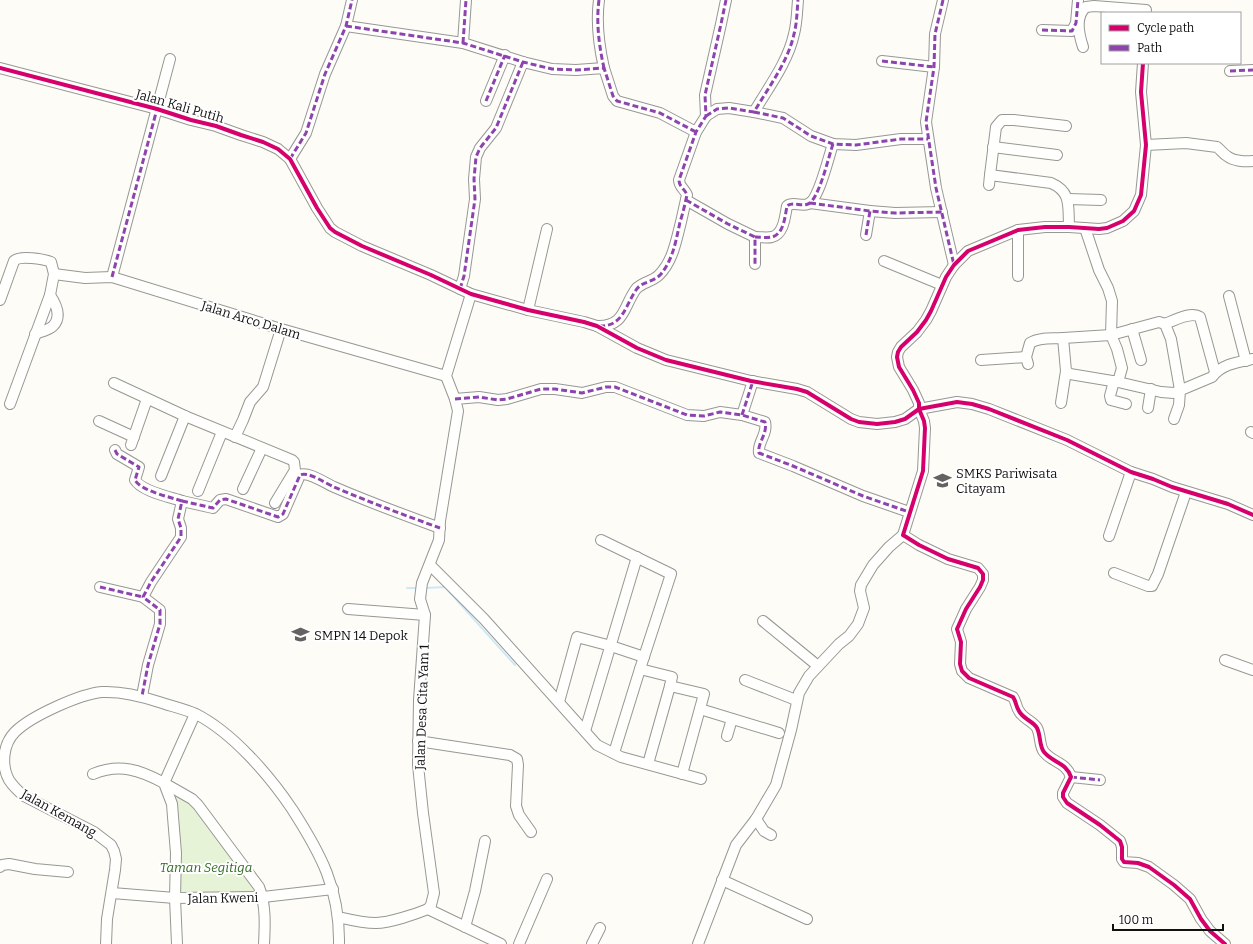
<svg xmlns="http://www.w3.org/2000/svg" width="1253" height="944" font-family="Bitter,serif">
	<rect width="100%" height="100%" fill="#fdfcf7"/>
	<!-- green -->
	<polygon fill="#e7f3d7" points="174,793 193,802 249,881 256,893 250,895 180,891 181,858 176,804 173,796"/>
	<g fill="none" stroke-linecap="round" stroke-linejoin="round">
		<!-- stream -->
		<g stroke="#cde8f7" stroke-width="2">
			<polyline points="407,588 419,588"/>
			<polyline points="425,588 445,587 515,665"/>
		</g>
		<defs>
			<g id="minor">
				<path d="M 599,0 C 596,22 599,46 604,68"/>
				<polyline points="943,0 935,34 934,67 926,122 936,188 954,265"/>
				<polyline points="346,26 463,43 523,62 552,69 576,70 604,68 613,96 617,101 660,113 696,132"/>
				<polyline points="1042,30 1072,31 1076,23 1078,0"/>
				<polyline points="463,43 466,0"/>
				<path d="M 1083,47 C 1079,35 1075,16 1086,7 L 1094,6 L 1146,10"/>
				<polyline points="882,61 934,67"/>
				<polyline points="0,68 157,109 191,120 216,126 241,135 263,142 278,149 290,159 317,208 330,228 335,232 362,246 431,275 471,294 528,310 584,322 597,326 637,348 666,360 751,381 797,389 807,392 851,419 859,422 877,424 895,422 905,419 919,409 919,403 913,390 899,367 897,357 898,352 901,347 917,332 926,320 931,311 946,277 954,265 968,251 1018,230 1045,227 1069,227 1099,229 1107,228 1123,221 1134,211 1141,195 1146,145 1141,92 1143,63"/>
				<polyline points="1230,71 1253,70"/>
				<polyline points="486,101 505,55"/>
				<polyline points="754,112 783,118 811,136 833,144 856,145 901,139 928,139"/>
				<path d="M 706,116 L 717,109 L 729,108 L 754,112 C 768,88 788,62 794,34 C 797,23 797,11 798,0"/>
				<path d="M 1146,145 L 1186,143 L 1217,147 C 1221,150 1223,154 1227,156 C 1233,161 1245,162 1253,161"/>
				<polyline points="993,147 1057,155"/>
				<polyline points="290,159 306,133 325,74 346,26 352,0"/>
				<polyline points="990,175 996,127 1002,120 1014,120 1066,126"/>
				<path d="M 989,185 L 990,175 L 1051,183 C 1072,192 1068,207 1069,227"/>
				<polyline points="1068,199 1101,200"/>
				<polyline points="686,200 728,224 755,237 755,264"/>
				<polyline points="810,203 870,211"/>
				<polyline points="866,235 870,211 895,213 942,212"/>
				<path d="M 755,237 C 760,237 767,238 772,237 C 784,234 785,216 787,206 C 793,201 801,207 808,204 C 819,200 829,155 833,144"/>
				<polyline points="884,261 942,285"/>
				<polyline points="54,274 85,278 112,277 281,329 446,376"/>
				<polyline points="1018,276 1018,230"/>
				<polyline points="112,277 170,59"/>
				<polyline points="460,289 464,276 475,199 474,179 476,157 480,148 496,128 523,62"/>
				<polyline points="1229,296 1246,361"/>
				<path d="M 0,300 L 14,261 C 20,255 43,259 51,262 L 54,274 L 50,295 L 10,404"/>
				<polyline points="528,310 547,229"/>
				<path d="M 1165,324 C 1175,320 1191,311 1200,317 L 1215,372"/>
				<path d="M 597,326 C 625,327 623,307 636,289 C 642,282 652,282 659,275 C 673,261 676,241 681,222 C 683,213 685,204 687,195 C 685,189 679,187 679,180 L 696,132 L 706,116 L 705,95 L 721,24 L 726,0"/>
				<polyline points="1132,329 1141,360"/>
				<path d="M 35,334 C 40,332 49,330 53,326 C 62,317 56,304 50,295"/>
				<polyline points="1063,338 1111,335 1159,322 1165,324 1171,339 1180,390 1179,405 1174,419"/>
				<polyline points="981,360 1026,357"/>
				<path d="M 1028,364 L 1026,357 L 1030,343 C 1039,337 1053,339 1063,338 L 1066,371 L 1070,374 L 1118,382 L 1122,368 L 1117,349 L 1111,335 L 1112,301 L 1108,288 L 1099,270 L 1085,228"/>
				<polyline points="1114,381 1110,396 1111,400 1126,404"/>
				<path d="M 1118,382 L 1161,392 L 1174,393 L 1212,377 C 1222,364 1238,362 1253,359"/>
				<polyline points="114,383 185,416 292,460 294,462 295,470 275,503"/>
				<path d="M 455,399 L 479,397 L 498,400 L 507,399 L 541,389 L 555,389 L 582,393 L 606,387 L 615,387 L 687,415 L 704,416 L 720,412 L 742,415 L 765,422 C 768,434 757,443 759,453 L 793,466 L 863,496 L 909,512"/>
				<polyline points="1061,403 1066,371"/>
				<polyline points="1148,408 1151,389"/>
				<polyline points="742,415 753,381"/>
				<polyline points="99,421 134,437"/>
				<polyline points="1251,432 1253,433"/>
				<polyline points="235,437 243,420 250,402 263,387 281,329"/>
				<polyline points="131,445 147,399"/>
				<path d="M 115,450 L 117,454 L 139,467 L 135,480 C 141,491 170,497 182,501 L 178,519 L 181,528 L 181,537 L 151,582 L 143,597 L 160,610 L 160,624 L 148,665 L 142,696"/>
				<polyline points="161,476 185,416"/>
				<polyline points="243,489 262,448"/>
				<polyline points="198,491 222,432"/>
				<path d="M 182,501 L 213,508 L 220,500 L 226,499 L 278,517 L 283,514 L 300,475 C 308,471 325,483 334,487 C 369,502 404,515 440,528"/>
				<polyline points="1109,536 1131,472"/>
				<polyline points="601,540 671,574 640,669"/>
				<polyline points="430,565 484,619 597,745 621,757 701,779"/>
				<polyline points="1114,573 1148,586 1152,586 1158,574 1186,492"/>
				<polyline points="100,587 143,597"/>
				<polyline points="348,609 425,615"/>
				<polyline points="763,621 818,666"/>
				<polyline points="1225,660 1253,670"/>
				<polyline points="745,680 796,700"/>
				<polyline points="559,702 577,637 611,646 644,657"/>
				<polyline points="700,709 779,733"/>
				<path d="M 195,714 L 164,783 L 192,799 L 198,805 L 259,887 C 266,905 265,925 264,944"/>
				<polyline points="585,731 637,557"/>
				<polyline points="727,736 732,719"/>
				<polyline points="418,741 510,755 517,759 518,765 516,806 519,815 531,832"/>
				<polyline points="614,753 640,669 672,677 670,686"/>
				<polyline points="648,764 670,686 704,694 682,774"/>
				<path d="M 93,774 C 120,763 140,770 164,783 L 172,804 L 173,817 L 176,853 L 175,898 L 177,944"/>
				<polyline points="1071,777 1100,780"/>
				<polyline points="756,819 764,831 771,835"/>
				<polyline points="0,867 2,865 9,864 35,869 68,872"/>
				<polyline points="722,880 807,919"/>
				<polyline points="112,893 175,898 263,897 333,889"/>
				<polyline points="428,909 431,905 434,893 423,813 418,765 419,700 425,615 420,599 422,583 439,540 440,521 458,411 455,399 446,376 471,294"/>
				<polyline points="428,909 501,944"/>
				<path d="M 338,917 C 351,920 363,923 376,923 C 389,923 416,914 428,909"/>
				<polyline points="465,927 475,891 485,841"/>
				<path d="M 106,944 L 107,919 L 115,870 L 116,859 L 114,851 L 111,845 L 94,832 L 24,796 C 18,791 13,786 9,780 C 1,765 3,744 15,732 C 31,716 80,694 102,692 C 121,691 141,696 159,702 C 171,706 184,709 196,714 C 233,733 269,775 292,809 C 321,854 340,889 339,944"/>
				<polyline points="519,944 547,879"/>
				<polyline points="592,944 600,928"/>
				<polyline points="698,944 736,845 756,819 776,785 791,730 799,693 809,676 839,644 849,636 858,624 864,608 860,591 861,585 873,565 889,547 903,535"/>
				<path d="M 1225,944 L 1210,931 L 1201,919 L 1190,899 L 1174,885 L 1149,867 L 1138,863 L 1124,862 L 1122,859 L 1122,847 L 1120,841 L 1100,825 L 1067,803 L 1063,797 L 1063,793 L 1071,777 C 1066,762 1053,763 1044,752 C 1039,746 1041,736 1037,728 C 1033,721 1023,719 1019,711 C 1016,707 1016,701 1013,697 L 969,678 L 962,671 L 960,664 L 961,642 L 957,629 L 966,609 L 980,587 L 983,580 L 983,574 L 978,568 L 948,559 L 919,545 L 903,535 L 923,471 L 925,428 L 924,421 L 919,409 L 957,402 L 972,404 L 989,409 L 1067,440 L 1131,472 L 1153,479 L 1172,487 L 1228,504 L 1253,515"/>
			</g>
		</defs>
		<!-- minor casing -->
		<use href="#minor" stroke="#979795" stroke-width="12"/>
		<!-- minor -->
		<use href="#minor" stroke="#fffffe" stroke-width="10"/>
		<!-- quiet -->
		<g stroke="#8e44ad" stroke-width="3" stroke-dasharray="6 3" stroke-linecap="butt">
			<path d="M 599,0 C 596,22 599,46 604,68"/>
			<polyline points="943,0 935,34 934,67 926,122 936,188 954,265"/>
			<polyline points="346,26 463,43 523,62 552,69 576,70 604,68 613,96 617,101 660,113 696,132"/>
			<polyline points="1042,30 1072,31 1076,23 1078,0"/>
			<polyline points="463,43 466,0"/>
			<polyline points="882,61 934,67"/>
			<polyline points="1230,71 1253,70"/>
			<polyline points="486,101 505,55"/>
			<polyline points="754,112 783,118 811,136 833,144 856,145 901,139 928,139"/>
			<path d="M 706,116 L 717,109 L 729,108 L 754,112 C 768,88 788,62 794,34 C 797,23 797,11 798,0"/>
			<polyline points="290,159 306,133 325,74 346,26 352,0"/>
			<polyline points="686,200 728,224 755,237 755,264"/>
			<polyline points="810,203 870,211"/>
			<polyline points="866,235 870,211 895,213 942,212"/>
			<path d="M 755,237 C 760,237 767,238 772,237 C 784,234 785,216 787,206 C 793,201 801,207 808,204 C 819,200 829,155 833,144"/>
			<polyline points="112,277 157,109"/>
			<polyline points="460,289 464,276 475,199 474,179 476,157 480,148 496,128 523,62"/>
			<path d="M 599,326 C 623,327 625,306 636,290 C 642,281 653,283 661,274 C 673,259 676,241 680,222 C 683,213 685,204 687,195 C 685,189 679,187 679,180 L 696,132 L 706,116 L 705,95 L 721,24 L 726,0"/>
			<path d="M 455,399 L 479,397 L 498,400 L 507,399 L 541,389 L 555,389 L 582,393 L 606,387 L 615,387 L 687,415 L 704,416 L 720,412 L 742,415 L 765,422 C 768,434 757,443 759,453 L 793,466 L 863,496 L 909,512"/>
			<polyline points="742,415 753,381"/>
			<path d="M 115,450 L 117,454 L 139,467 L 135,480 C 141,491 170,497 182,501 L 178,519 L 181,528 L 181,537 L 151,582 L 143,597 L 160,610 L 160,624 L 148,665 L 142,696"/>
			<path d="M 182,501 L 213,508 L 220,500 L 226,499 L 278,517 L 283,514 L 300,475 C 308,471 325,483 334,487 C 369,502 404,515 440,528"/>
			<polyline points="100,587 143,597"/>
			<polyline points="1071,777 1100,780"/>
		</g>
		<defs>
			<g id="cycleway">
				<polyline points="0,68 157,109 191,120 216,126 241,135 263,142 278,149 290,159 317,208 330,228 335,232 362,246 431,275 471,294 528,310 584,322 597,326 637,348 666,360 751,381 797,389 807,392 851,419 859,422 877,424 895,422 905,419 919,409 919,403 913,390 899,367 897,357 898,352 901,347 917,332 926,320 931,311 946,277 954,265 968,251 1018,230 1045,227 1069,227 1099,229 1107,228 1123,221 1134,211 1141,195 1146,145 1141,92 1143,63"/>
				<path d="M 1225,944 L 1210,931 L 1201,919 L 1190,899 L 1174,885 L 1149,867 L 1138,863 L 1124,862 L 1122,859 L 1122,847 L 1120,841 L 1100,825 L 1067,803 L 1063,797 L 1063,793 L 1071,777 C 1066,762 1053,763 1044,752 C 1039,746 1041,736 1037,728 C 1033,721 1023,719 1019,711 C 1016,707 1016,701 1013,697 L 969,678 L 962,671 L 960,664 L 961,642 L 957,629 L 966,609 L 980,587 L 983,580 L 983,574 L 978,568 L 948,559 L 919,545 L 903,535 L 923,471 L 925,428 L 924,421 L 919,409 L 957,402 L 972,404 L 989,409 L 1067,440 L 1131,472 L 1153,479 L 1172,487 L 1228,504 L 1253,515"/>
			</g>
		</defs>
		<!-- cycleway casing -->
		<use href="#cycleway" stroke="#fff" stroke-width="6"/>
		<!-- cycleway -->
		<use href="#cycleway" stroke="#d6006c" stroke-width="4"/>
	</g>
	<!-- icons -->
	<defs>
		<symbol id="school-bare" viewBox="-9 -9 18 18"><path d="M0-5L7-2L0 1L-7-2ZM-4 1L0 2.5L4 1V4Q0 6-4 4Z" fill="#646362" stroke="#fff" stroke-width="2.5" paint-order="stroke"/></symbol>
	</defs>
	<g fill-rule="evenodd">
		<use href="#school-bare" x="930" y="468" width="25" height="25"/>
		<use href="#school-bare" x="288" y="622" width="25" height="25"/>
	</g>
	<g text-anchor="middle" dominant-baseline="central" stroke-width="4" stroke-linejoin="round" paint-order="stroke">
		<!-- street labels -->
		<g font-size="13" fill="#111" stroke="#fff">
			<text transform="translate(180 106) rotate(16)">Jalan Kali Putih</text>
			<text transform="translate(251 320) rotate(17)">Jalan Arco Dalam</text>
			<text transform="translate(422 707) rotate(-88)">Jalan Desa Cita Yam 1</text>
			<text transform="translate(59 813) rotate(29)">Jalan Kemang</text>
			<text transform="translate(223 898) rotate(-1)">Jalan Kweni</text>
		</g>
		<!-- poi labels -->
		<g font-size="13" fill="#111" stroke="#fff" text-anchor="start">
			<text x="956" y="473">SMKS Pariwisata<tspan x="956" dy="15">Citayam</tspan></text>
			<text x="314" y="635">SMPN 14 Depok</text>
		</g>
		<!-- park labels -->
		<g font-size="13" font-style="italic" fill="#2f6b1f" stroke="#fff">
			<text x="206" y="867">Taman Segitiga</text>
		</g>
	</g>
	<!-- legend -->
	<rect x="1101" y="12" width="140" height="52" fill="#ffffff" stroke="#a0a0a0"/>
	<rect x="1109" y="25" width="20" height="6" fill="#d6006c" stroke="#a0a0a0"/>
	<text x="1137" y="32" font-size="12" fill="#111111">Cycle path</text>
	<rect x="1109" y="45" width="20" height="6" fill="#8e44ad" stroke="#a0a0a0"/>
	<text x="1137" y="52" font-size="12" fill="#111111">Path</text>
	<!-- scale -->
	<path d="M1113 924v6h110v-6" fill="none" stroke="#111111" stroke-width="2"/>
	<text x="1119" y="924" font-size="12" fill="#111111" stroke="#ffffff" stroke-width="3" paint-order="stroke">100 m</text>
</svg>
